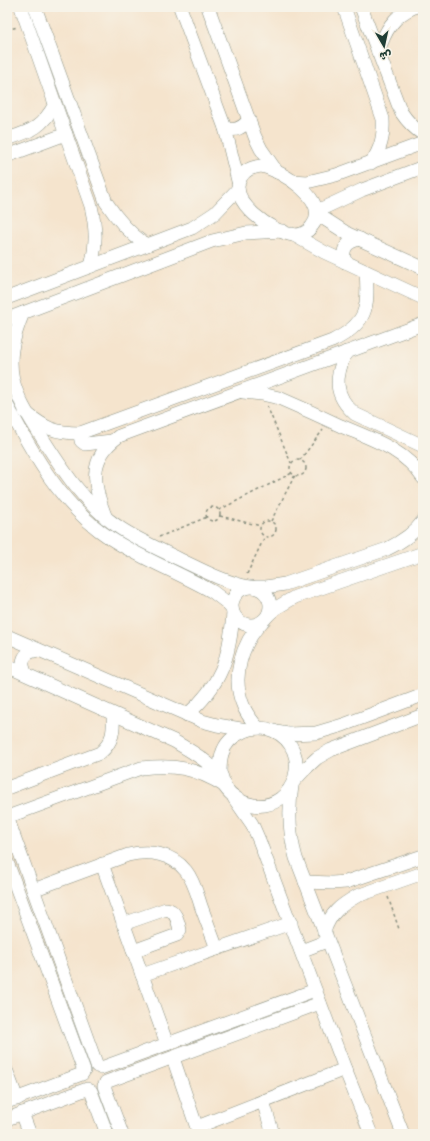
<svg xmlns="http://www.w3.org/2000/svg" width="430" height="1141" font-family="Mynerve,'Playpen Sans Arabic',sans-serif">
	<rect width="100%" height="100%" fill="#f7f3e8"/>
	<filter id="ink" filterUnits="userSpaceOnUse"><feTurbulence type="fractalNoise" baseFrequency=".025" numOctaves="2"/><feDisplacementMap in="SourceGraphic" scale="8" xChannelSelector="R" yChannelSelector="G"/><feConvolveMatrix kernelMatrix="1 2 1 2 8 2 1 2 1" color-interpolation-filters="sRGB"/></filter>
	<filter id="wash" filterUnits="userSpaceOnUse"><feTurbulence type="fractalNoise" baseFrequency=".012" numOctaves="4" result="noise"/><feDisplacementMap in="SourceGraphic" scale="16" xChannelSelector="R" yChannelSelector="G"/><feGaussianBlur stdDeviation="0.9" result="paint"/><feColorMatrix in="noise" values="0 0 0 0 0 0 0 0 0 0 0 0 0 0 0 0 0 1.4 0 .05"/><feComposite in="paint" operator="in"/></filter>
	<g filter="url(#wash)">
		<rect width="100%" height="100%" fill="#f5e4cd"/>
	</g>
	<g filter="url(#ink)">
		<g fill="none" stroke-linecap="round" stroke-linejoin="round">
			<defs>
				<g id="minor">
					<path d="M 21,7 L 91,206 C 96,228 97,244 91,266"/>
					<path d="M 35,7 L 106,202 C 117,219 129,233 146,245"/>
					<polyline points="180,7 225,128 238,181"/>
					<polyline points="208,7 255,137 261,149 277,172"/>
					<path d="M 344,7 L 383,119 C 384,136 381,149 371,163"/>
					<path d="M 361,7 L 401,112 C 407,121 413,128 423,134"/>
					<path d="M 378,52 C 385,31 393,16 414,7"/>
					<path d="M 225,128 C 235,132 243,128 249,119"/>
					<path d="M 7,139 C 31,131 42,128 55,104"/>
					<polyline points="7,156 66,134"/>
					<path d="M 261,166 C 281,170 332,201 312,226 C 308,232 301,235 294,235 C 273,233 226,201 241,177 C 245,170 252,167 261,166 Z"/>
					<polyline points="293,181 307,182 336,175 423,143"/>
					<polyline points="317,211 362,190 423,167"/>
					<polyline points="317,214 348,234 423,268"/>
					<polyline points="292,234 324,252 423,298"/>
					<path d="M 345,262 C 341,249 347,241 360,239"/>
					<polyline points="7,298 192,228 215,213 238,189"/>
					<path d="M 23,313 C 0,368 12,391 43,439 C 64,472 86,506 120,528 C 138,540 159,549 179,559 C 202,570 224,582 249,587"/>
					<polyline points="7,319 212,241 246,233 283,231"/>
					<path d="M 346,352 C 335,377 333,395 355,414 L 423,446"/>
					<path d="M 243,392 L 262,394 L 279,398 C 300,407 320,416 341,426 C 371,439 404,449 423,478"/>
					<path d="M 7,405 C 33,454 62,507 110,538 C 142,559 180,573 213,592 L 226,602 L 232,609"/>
					<path d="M 25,412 C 45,428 54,433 80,433 L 332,341 C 367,324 369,308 366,272"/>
					<polyline points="80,433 81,441 85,444 112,441"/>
					<path d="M 106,518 C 93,486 87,459 119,436 L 423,324"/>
					<circle cx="251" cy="606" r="19"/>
					<path d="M 256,587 L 266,587 L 285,584 L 387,549 C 401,542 414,534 423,521"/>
					<polyline points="268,615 276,608 295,597 423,553"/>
					<polyline points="7,636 202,721 217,725 247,730"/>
					<path d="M 7,666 L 174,741 C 187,749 201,756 212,767 C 215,770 218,772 221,775 C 223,779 223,783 225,787 C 231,796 242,803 253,805 C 296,811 314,750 274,731 C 255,723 228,733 222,754 C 220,761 220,768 220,775"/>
					<path d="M 26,674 C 19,661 24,652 38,650"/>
					<path d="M 187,715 C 221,685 230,657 233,613"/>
					<path d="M 258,728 C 252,721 246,714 243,705 C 231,677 242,643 262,622"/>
					<polyline points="276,732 288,734 316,733 343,725 423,695"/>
					<polyline points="294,781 305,769 317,758 331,750 423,715"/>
					<path d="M 292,786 C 288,811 289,833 296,858 L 403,1134"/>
					<path d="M 7,788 L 100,753 C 113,742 114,731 113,714"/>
					<polyline points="234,798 252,824 259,840 345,1069 371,1134"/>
					<polyline points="7,862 84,1071"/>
					<polyline points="102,864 167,1044"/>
					<polyline points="305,882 332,883 346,882 423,856"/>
					<path d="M 33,890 L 128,855 C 149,850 172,853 186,871 C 194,881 197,894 201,906 C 206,920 212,935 217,949"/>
					<path d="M 123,924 L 166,909 C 176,910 178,922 180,930 L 177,935 L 133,951"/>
					<path d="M 324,932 C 330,913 341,905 357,896 L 423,873"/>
					<polyline points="301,951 327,941"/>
					<polyline points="142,975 291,923"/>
					<polyline points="173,1058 199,1134"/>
					<path d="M 97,1066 L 7,817 L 141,768 C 174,764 196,768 225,786"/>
					<polyline points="101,1068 315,990"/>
					<polyline points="7,1072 17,1099"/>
					<polyline points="106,1082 320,1003"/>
					<polyline points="104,1086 122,1134"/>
					<polyline points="91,1091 107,1134"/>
					<polyline points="263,1101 273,1134"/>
					<polyline points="7,1102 82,1074"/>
					<polyline points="22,1113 30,1134"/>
					<polyline points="7,1119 87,1089"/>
					<polyline points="197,1127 345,1069"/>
				</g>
			</defs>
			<!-- minor casing -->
			<use href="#minor" stroke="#8a9080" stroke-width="14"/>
			<!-- path -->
			<g stroke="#8a9080" stroke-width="1.5" stroke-dasharray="3 3" stroke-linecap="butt">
				<polyline points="7,30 17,27"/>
				<polyline points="267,406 291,463"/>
				<polyline points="300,460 323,430"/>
				<circle cx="298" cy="468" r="8"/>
				<circle cx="213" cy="514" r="7"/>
				<polyline points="219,510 292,473"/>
				<polyline points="220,516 261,526"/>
				<polyline points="271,521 295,475"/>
				<circle cx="268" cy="529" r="8"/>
				<polyline points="159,537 207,517"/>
				<polyline points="247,574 265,536"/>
				<polyline points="388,897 399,929"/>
			</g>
			<!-- minor -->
			<use href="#minor" stroke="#fff" stroke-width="13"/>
		</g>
	</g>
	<!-- margin -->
	<rect width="430" height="1141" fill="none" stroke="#f7f3e8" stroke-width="24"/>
	<!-- north arrow -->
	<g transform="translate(384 46) rotate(171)" stroke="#f7f3e8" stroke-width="3" paint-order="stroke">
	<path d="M0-3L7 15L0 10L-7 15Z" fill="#1f3d34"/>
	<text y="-6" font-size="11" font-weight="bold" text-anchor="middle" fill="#1f3d34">ش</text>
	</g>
</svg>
